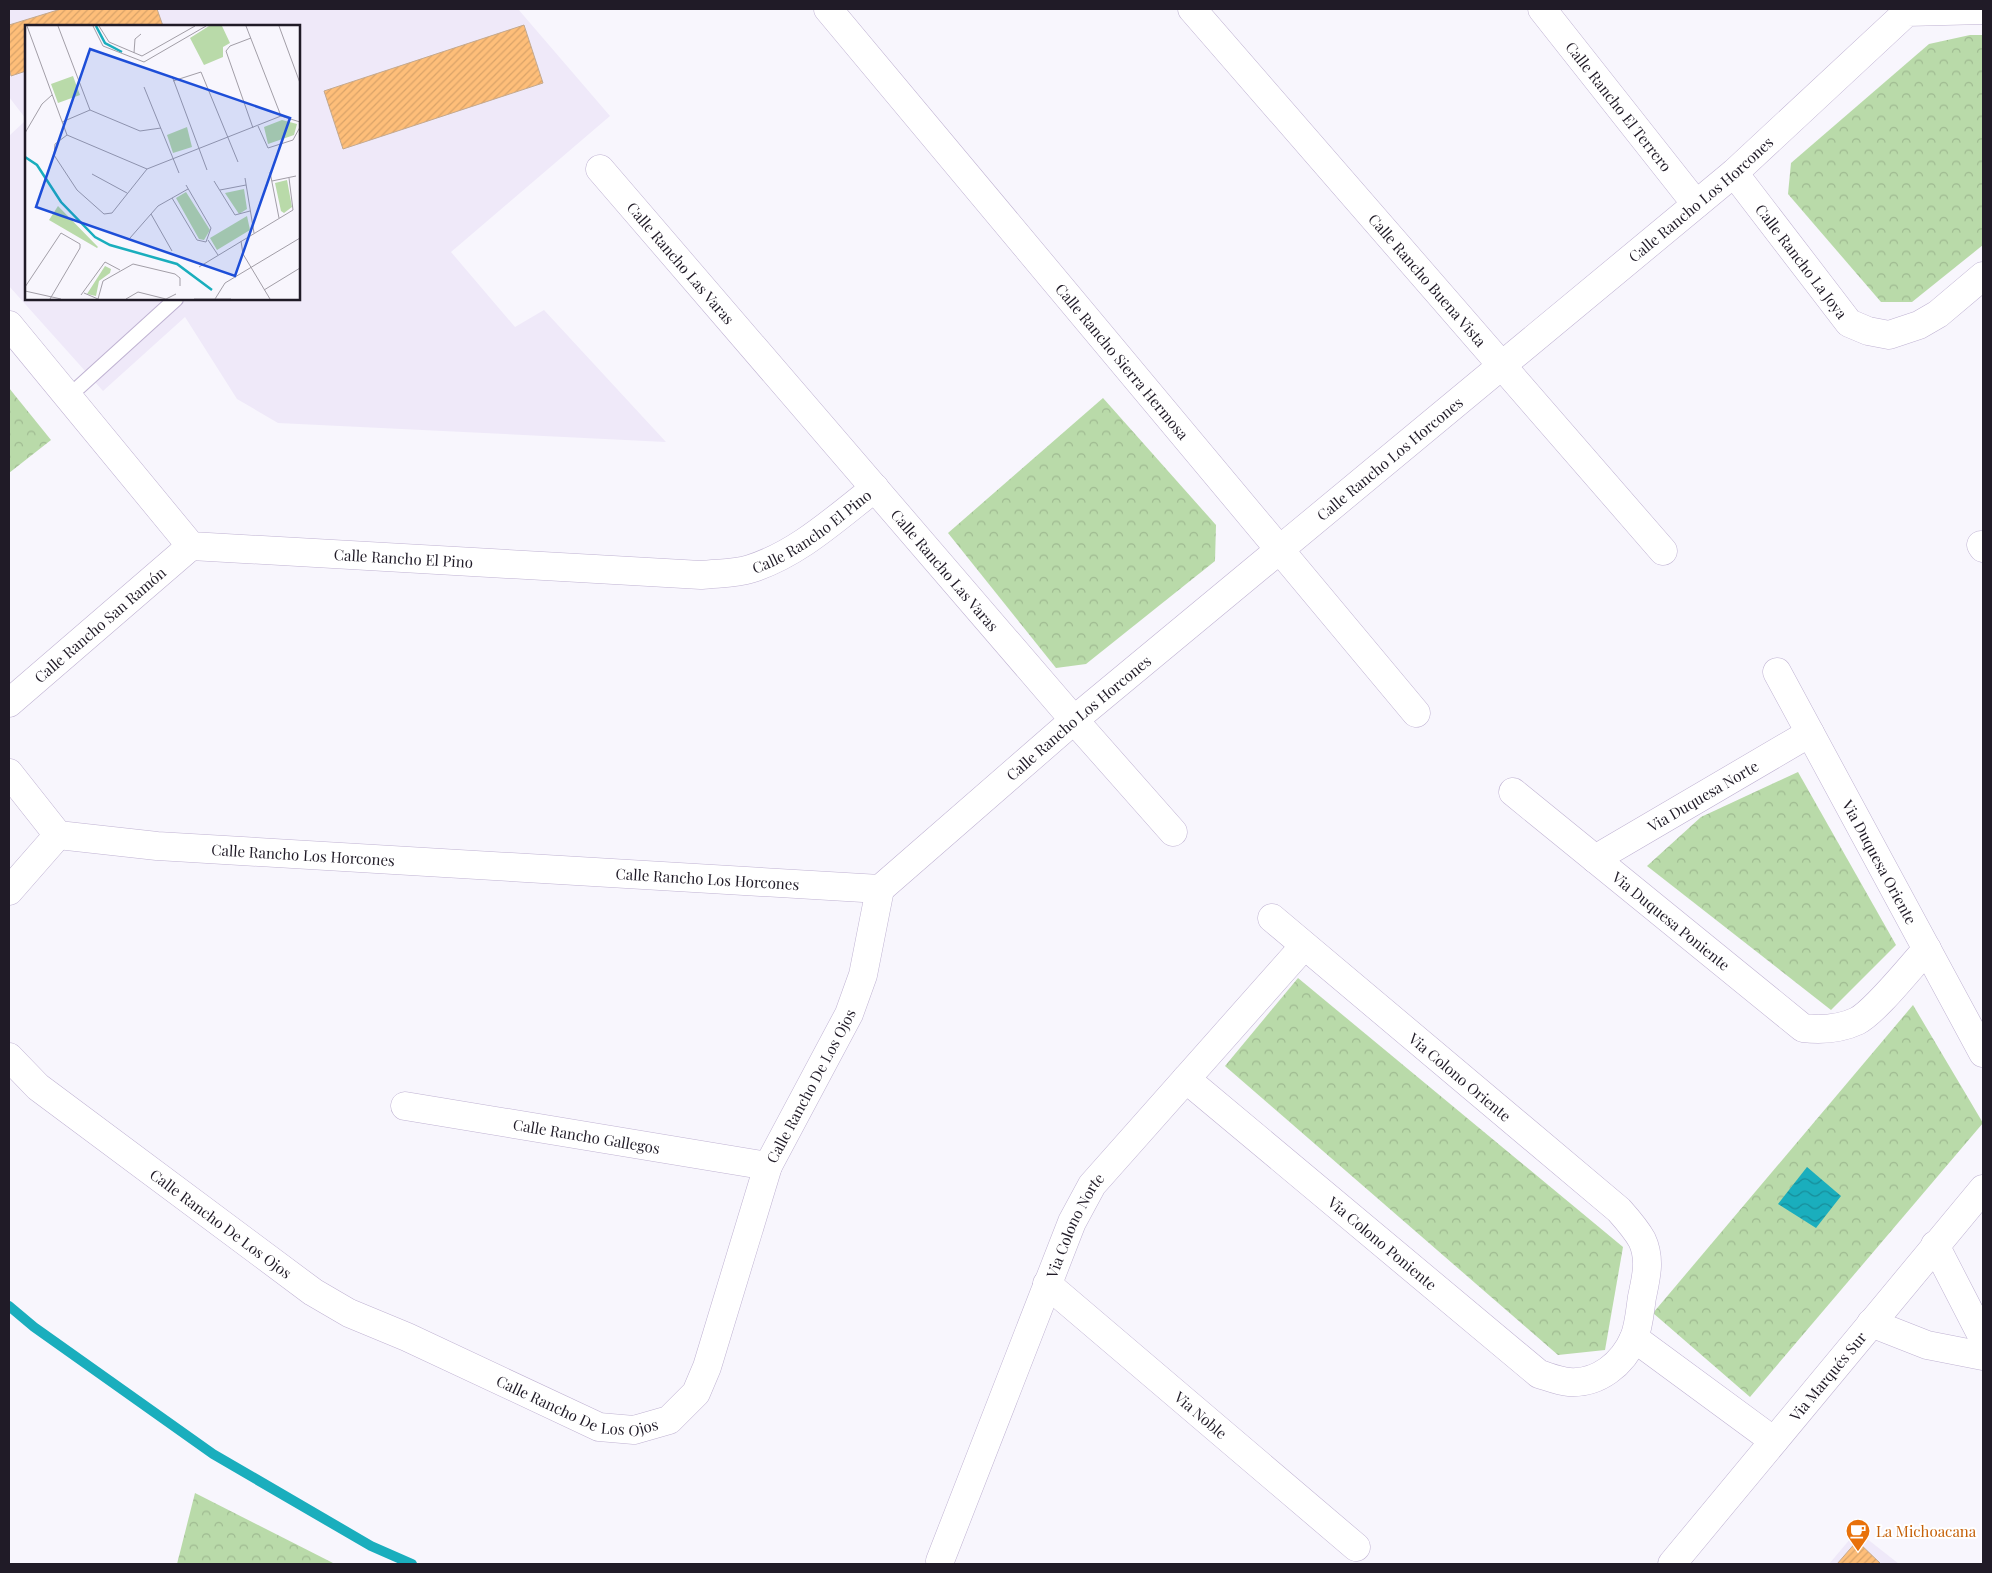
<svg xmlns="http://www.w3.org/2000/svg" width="1992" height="1573" font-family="'Playfair Display',serif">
	<defs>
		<pattern id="park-crowns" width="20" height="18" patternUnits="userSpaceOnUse" patternTransform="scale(1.25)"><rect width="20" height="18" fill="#b9daa9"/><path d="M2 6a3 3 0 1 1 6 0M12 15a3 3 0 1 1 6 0" fill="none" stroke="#9fba91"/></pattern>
		<pattern id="water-waves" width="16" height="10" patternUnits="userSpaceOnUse" patternTransform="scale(1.25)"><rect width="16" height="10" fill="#1aaebd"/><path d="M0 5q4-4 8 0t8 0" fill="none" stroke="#178d9a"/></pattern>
		<pattern id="building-hatch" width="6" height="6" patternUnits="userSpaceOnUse" patternTransform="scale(1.25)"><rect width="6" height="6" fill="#febe79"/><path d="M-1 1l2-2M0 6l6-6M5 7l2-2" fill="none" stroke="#d9a369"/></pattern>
	</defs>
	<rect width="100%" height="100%" fill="#f8f6fd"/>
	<!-- built -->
	<g fill="#efe9f9">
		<polygon points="9,9 518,9 610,116 451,252 515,327 544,310 666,442 278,423 237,399 185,317 103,391 9,286 9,136 26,120 26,299 299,299 299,26 26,26 26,119 9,97"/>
		<polygon points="1857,1531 1899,1564 1829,1564"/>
	</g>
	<!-- park -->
	<g fill="url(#park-crowns)">
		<polygon points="1970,35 1983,35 1983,245 1912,302 1881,302 1788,194 1791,163 1929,44"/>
		<polygon points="9,388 51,440 9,473"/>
		<polygon points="1103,398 1216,525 1215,561 1086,664 1056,668 948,533"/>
		<polygon points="1798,772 1896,945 1831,1010 1647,866 1701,817"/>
		<polygon points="1298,978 1623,1247 1605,1350 1558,1355 1225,1066"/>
		<polygon points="1913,1005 1983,1123 1750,1397 1653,1313"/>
		<polygon points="195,1493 335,1564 177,1564"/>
	</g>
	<!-- water -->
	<polygon fill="url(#water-waves)" points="1807,1167 1841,1196 1816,1228 1778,1204"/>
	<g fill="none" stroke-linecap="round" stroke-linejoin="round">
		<!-- stream -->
		<polyline stroke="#1aaebd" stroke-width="10" points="9,1306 34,1327 213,1454 371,1546 412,1564"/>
	</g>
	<!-- building -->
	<g fill="url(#building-hatch)" stroke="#c3a98f">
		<polygon points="61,9 157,9 163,26 26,26 26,71 11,76 9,68 9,25"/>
		<polygon points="524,25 543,83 343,149 324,91"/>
		<polygon points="1857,1541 1881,1564 1837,1564"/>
	</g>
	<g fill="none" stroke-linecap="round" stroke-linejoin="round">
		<defs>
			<polyline id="service" points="68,397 176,299"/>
			<g id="minor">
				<path id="s1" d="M 828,9 L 1416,713"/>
				<path id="s2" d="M 1192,9 L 1663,551"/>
				<path id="s3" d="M 1542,9 L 1696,204"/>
				<path id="s4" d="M 600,169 L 1074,720 L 1173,832"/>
				<path id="s5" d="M 1734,173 L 1849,323 L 1868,331 L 1889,335 L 1919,325 L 1938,314 L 1983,276"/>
				<path id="s6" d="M 9,325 L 191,546 L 701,575 C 717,573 735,574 750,569 C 798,554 836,518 875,488"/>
				<polyline points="1981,545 1983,548"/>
				<path id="s7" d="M 1777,672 L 1983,1053"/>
				<path id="s8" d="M 9,703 L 191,546"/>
				<path id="s9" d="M 9,773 L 58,835 L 157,846 L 880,889 L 1074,720 L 1734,173 L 1907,12 L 1983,10"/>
				<path id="s10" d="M 1513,792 L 1803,1028 C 1821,1030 1840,1029 1857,1021 C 1876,1011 1911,966 1927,949"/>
				<path id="s11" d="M 1595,859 L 1810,733"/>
				<polyline points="9,891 58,835"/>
				<path id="s12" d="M 9,1057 L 38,1087 L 313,1292 L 349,1313 L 407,1337 L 599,1427 L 634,1430 L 669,1420 L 696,1393 L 707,1367 L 768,1166 L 849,1014 L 863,975 L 880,889"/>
				<path id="s13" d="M 1186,1079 L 1539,1374 C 1549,1377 1558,1381 1569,1382 C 1598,1384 1623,1364 1634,1338 C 1639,1326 1640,1310 1642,1297 C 1646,1278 1651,1259 1642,1240 C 1636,1229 1627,1219 1619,1210 L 1272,918"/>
				<path id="s14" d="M 405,1106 L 768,1166"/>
				<polyline points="1935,1245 1983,1338"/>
				<path id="s15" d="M 1047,1284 L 1356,1547"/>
				<polyline points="1871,1323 1927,1345 1983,1356"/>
				<polyline points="1634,1338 1774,1441"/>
				<path id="s16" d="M 940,1561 L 1072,1222 L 1092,1185 L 1304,946"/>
				<path id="s17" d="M 1672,1564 L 1983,1189"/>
			</g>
		</defs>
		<!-- service casing -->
		<use href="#service" stroke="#bfb2d2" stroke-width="16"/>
		<!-- minor casing -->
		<use href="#minor" stroke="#bfb2d2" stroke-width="29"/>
		<!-- service -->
		<use href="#service" stroke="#fff" stroke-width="14"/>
		<!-- minor -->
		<use href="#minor" stroke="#fff" stroke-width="28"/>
	</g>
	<!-- icons -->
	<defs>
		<symbol id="cafe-pin" viewBox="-11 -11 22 30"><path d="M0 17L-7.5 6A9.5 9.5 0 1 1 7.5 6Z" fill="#e8710a" stroke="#fff"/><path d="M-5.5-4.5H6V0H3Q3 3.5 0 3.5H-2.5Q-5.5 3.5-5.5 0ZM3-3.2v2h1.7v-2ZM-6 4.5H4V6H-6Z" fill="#fff"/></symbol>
	</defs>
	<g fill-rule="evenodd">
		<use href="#cafe-pin" x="1844" y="1517" width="28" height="38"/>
	</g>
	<g text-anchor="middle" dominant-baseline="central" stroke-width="4" stroke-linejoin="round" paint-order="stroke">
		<!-- street labels -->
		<g font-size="15" fill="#201b27" stroke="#fff">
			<text stroke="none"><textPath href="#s3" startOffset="124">Calle Rancho El Terrero</textPath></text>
			<text stroke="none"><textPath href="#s9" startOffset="1975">Calle Rancho Los Horcones</textPath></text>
			<text stroke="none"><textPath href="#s4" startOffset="124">Calle Rancho Las Varas</textPath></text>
			<text stroke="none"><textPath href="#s5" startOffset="111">Calle Rancho La Joya</textPath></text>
			<text stroke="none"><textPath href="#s2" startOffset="359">Calle Rancho Buena Vista</textPath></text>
			<text stroke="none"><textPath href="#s1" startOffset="459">Calle Rancho Sierra Hermosa</textPath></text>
			<text stroke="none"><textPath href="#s9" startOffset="1570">Calle Rancho Los Horcones</textPath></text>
			<text stroke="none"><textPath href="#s6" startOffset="919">Calle Rancho El Pino</textPath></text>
			<text stroke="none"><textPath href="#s6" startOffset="499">Calle Rancho El Pino</textPath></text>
			<text stroke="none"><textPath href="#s4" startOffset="529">Calle Rancho Las Varas</textPath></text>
			<text stroke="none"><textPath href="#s8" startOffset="120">Calle Rancho San Ramón</textPath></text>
			<text stroke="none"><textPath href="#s9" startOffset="1165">Calle Rancho Los Horcones</textPath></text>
			<text stroke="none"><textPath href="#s11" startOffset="125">Via Duquesa Norte</textPath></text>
			<text stroke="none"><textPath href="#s9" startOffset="325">Calle Rancho Los Horcones</textPath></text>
			<text stroke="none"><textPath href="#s7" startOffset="216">Via Duquesa Oriente</textPath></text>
			<text stroke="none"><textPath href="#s9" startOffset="730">Calle Rancho Los Horcones</textPath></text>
			<text stroke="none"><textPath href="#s10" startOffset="204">Via Duquesa Poniente</textPath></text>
			<text transform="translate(1460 1077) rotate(40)">Via Colono Oriente</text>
			<text stroke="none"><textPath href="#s12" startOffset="1140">Calle Rancho De Los Ojos</textPath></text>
			<text stroke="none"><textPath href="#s14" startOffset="184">Calle Rancho Gallegos</textPath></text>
			<text stroke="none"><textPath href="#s12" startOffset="270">Calle Rancho De Los Ojos</textPath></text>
			<text stroke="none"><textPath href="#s16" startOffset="362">Via Colono Norte</textPath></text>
			<text stroke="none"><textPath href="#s13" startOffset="256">Via Colono Poniente</textPath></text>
			<text stroke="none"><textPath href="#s17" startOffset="244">Via Marqués Sur</textPath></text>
			<text stroke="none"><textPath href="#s12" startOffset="675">Calle Rancho De Los Ojos</textPath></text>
			<text stroke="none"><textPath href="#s15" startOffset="202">Via Noble</textPath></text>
		</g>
		<!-- food labels -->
		<g font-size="15" fill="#c56008" stroke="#fff" text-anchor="start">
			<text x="1876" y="1531">La Michoacana</text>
		</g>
	</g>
	<!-- overview -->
	<g transform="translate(25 25)">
		<rect width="275" height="275" fill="#f8f6fd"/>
		<path d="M 184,1 L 197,1 L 205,18 L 198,22 L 198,32 L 179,40 L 165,13 ZM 48,51 L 55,70 L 33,78 L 26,59 ZM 257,95 L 272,99 L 269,110 L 243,119 L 239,102 ZM 162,102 L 167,122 L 148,128 L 142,110 ZM 262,155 L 267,182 L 259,188 L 256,186 L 250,158 ZM 219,164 L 222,184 L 214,189 L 200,168 ZM 161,167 L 185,205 L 179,215 L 174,214 L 151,173 ZM 33,181 L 73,222 L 72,223 L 24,195 ZM 222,191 L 225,205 L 192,225 L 185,213 ZM 80,241 L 86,244 L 85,248 L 74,256 L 71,271 L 62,269 Z" fill="#b9daa9"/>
		<path fill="none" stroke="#1aaebd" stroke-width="2.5" d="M 71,1 L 80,18 L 97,27M 0,132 L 12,140 L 36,177 L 70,212 L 85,220 L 152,239 L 187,265"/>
		<path fill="none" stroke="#a29ea7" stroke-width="1" d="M 2,1 L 42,110 L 122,144 L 256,91 L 275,97M 33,1 L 65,85 L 115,106 L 136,103M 68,1 L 78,21 L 119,37 L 181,1M 74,1 L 84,17 L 117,31 L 170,1M 221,1 L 256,91M 254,1 L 275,58M 226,13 L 205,21 L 201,26 L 228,103M 109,28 L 110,14 L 116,9M 147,51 L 182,145M 148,56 L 176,47 L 213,137M 119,62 L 154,148M 37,97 L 65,85M 233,101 L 243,123 L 268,115 L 275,102M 0,108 L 17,79 L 27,70M 42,110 L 30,119 L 29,130 L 52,165 L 79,189 L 87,188 L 122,144M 245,147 L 254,193M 67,149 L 102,168M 220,153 L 229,208M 189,156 L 210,190 L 225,186M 247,156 L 271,151M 195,165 L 221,160M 147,173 L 172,215 L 181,217 L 186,203 L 161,160M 126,189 L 147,226M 105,213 L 133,181 L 163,164M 183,215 L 193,230M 216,216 L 218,229 L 245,274M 80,237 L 95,245M 174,242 L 268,185 L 264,153M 0,262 L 36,208 L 55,219 L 55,223 L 25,274M 239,265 L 275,243M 0,266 L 36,274M 59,268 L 73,274M 56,270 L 80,237M 73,274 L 78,256 L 108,239 L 150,249 L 155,253 L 155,261M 101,274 L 113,267 L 141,274 L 151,269M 169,274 L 206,274M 190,274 L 200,258 L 275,213"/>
		<path fill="#1d4ed8" fill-opacity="0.15" stroke="#1d4ed8" stroke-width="2.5" d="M 65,24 L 265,93 L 210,251 L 11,182 Z"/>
		<rect width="275" height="275" fill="none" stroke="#201b27" stroke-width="2.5"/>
	</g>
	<!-- border -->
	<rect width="1992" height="1573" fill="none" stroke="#201b27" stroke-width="20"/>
</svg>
